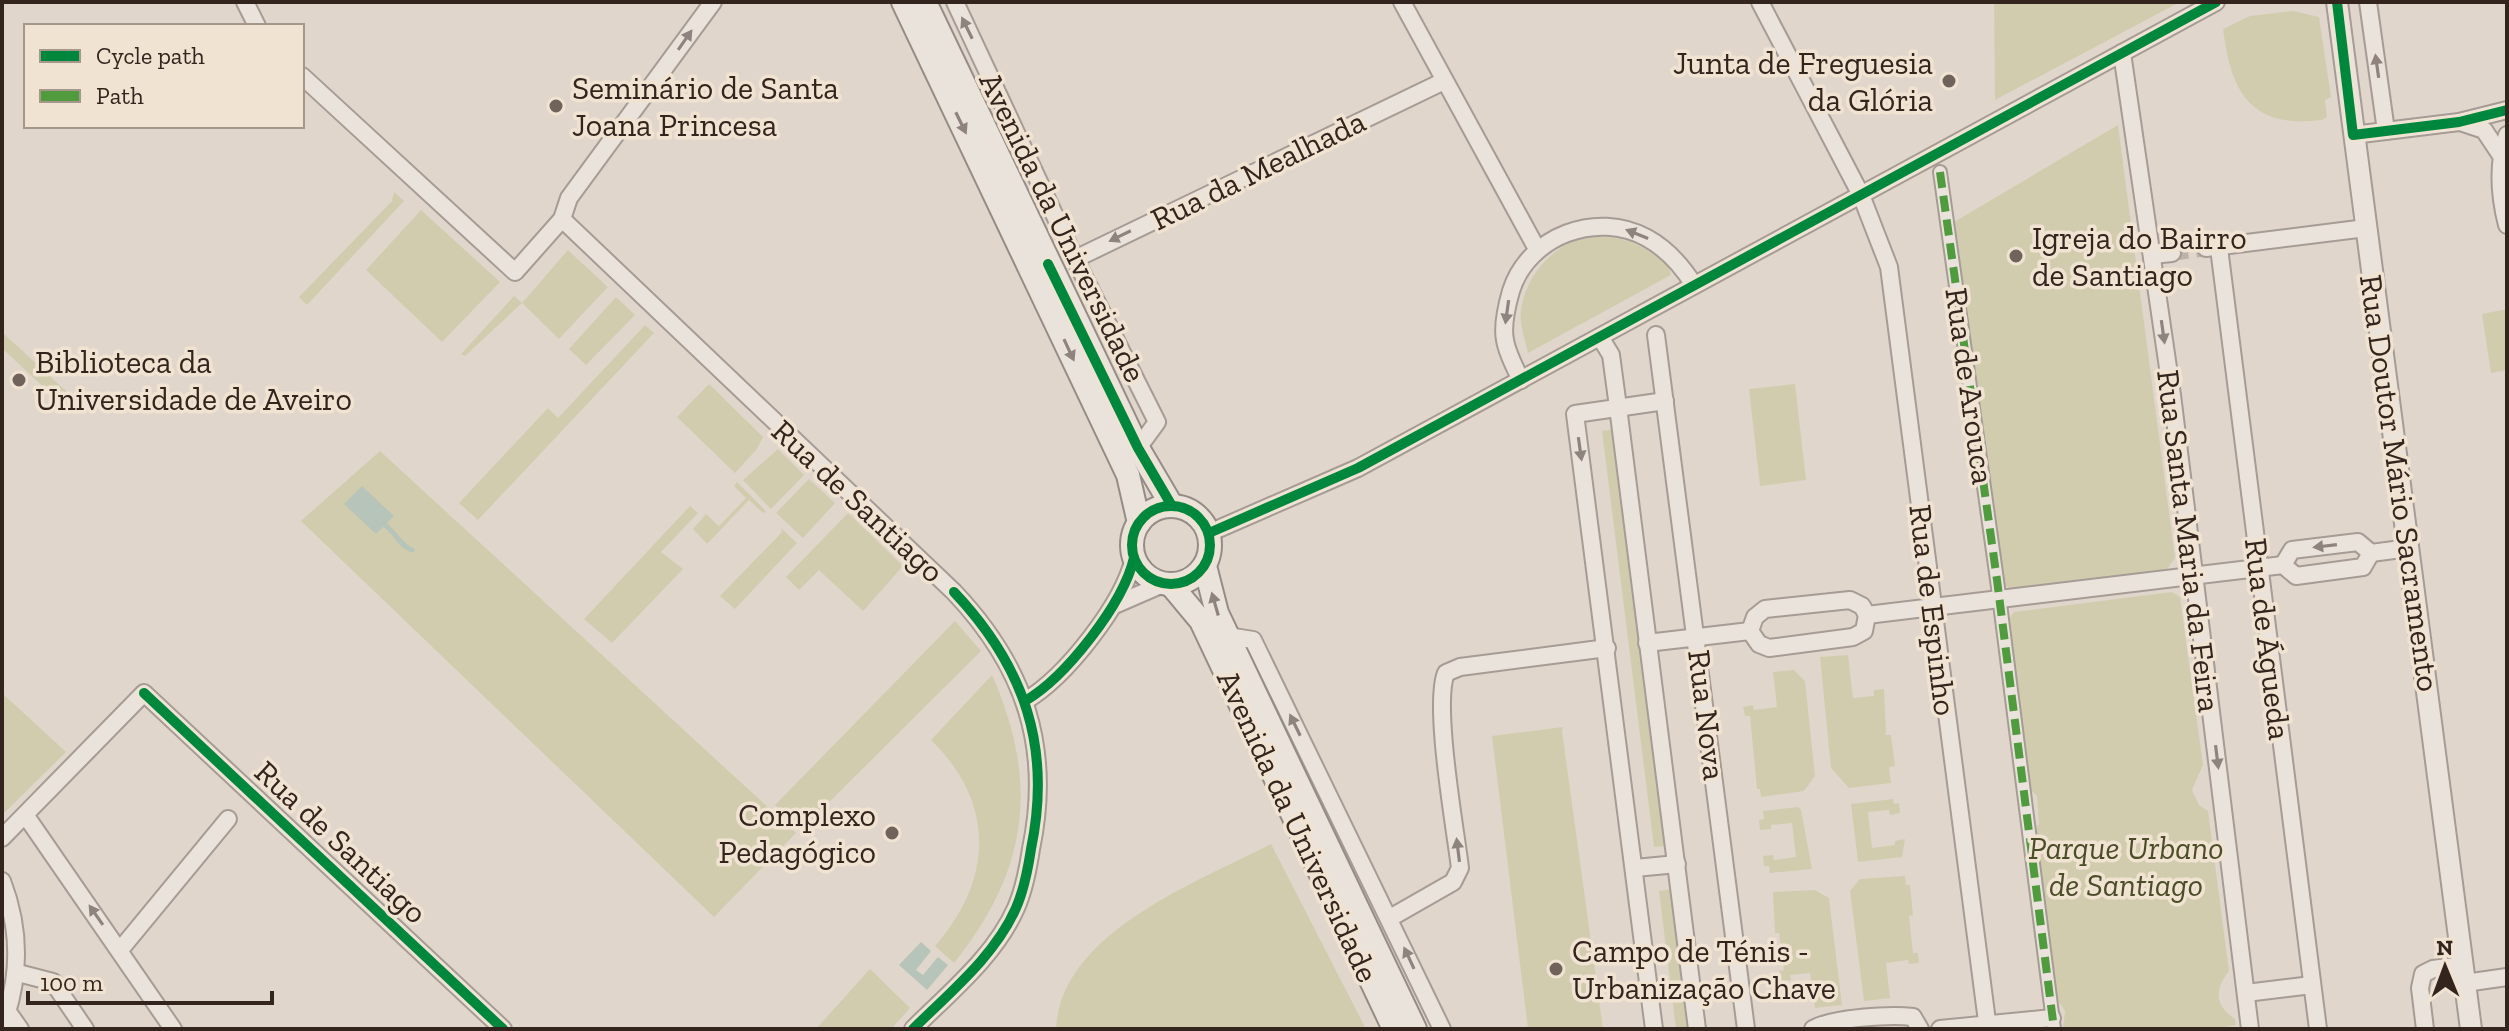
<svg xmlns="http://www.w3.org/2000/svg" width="2509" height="1031" font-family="'Zilla Slab',serif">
	<rect width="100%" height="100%" fill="#e1d6cb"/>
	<!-- green -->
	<g fill="#d2ccaf">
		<polygon points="1994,2 2180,2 1995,100"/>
		<path d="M 2293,11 L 2319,17 L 2331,97 L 2325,100 L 2327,117 L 2322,120 C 2251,129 2231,93 2223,29 L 2250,16 Z"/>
		<polygon points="2118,125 2175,558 2167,569 2012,590 2001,583 1954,222"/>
		<polygon points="394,192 404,201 307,305 299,297 392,201"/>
		<polygon points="421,210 500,282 442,342 366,270"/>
		<path d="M 1587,237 C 1622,235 1643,243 1669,267 L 1671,275 L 1528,353 C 1525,339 1519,324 1521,309 C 1526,275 1554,244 1587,237 Z"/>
		<polygon points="568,250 608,287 559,339 522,303 465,356 461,354 514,296 522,303"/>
		<polygon points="616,297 635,315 586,365 569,349"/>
		<polygon points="2507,309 2507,370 2491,373 2482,314"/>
		<polygon points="645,325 654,333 478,520 459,503 548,408 558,418"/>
		<polygon points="2,332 80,404 70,412 2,348"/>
		<polygon points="709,384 763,437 757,449 735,473 677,417"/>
		<polygon points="1795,384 1806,480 1760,486 1749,389"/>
		<polygon points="1615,429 1669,846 1654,847 1602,431"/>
		<polygon points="778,449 804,475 771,509 743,480"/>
		<polygon points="380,451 796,833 714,917 301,521"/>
		<polygon points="809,479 835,503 803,538 776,513"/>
		<polygon points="737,482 766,511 763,513 749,500 707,544 693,529 706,514 719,526 746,498 734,486"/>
		<polygon points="690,506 698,513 661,552 683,569 612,643 584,619"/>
		<polygon points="848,513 903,566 863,611 819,570 799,590 786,577"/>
		<polygon points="781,528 797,543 735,609 720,596 782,532"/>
		<path d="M 2172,592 L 2180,597 L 2203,765 L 2192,790 L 2199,805 L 2208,811 L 2229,971 C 2214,990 2215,1006 2235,1019 L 2236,1025 L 2213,1029 L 2063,1029 L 2065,1011 L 2054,995 L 2032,832 L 2039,824 L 2037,796 L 2027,787 L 2006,623 L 2014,612 Z"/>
		<polygon points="955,621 981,651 801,830 775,805"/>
		<polygon points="1848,655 1853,698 1874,696 1874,690 1884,689 1886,735 1891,735 1895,766 1889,767 1891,783 1849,788 1831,768 1820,657"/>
		<polygon points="1794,670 1805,681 1815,776 1804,791 1761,797 1760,789 1757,789 1750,716 1745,716 1743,707 1753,705 1754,710 1777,707 1773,672"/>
		<path d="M 992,675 C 1040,783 1028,871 954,963 L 935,946 C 993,880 996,803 931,740 Z"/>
		<polygon points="2,693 66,752 2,815"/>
		<polygon points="1563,727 1562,731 1603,1029 1528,1029 1492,736"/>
		<polygon points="1893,799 1894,804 1899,803 1900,813 1890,815 1889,810 1868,812 1872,848 1895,845 1895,841 1905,839 1902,857 1858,862 1851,804"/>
		<polygon points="1798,807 1801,810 1812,869 1770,873 1769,866 1764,866 1763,856 1773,855 1774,860 1796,857 1792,823 1771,825 1771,829 1760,830 1759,820 1764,819 1763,811"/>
		<path d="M 1271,844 L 1366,1029 L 1056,1029 C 1061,932 1196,883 1271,844 Z"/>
		<polygon points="1905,876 1906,885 1910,885 1913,915 1909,916 1913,953 1918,953 1919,963 1909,964 1908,960 1886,963 1890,998 1864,1001 1850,891 1860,879"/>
		<polygon points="1674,889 1691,1029 1676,1029 1659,891"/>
		<polygon points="1815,890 1829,898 1842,1005 1815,1008 1810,973 1790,975 1791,980 1780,981 1779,971 1784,970 1779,933 1775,933 1773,892"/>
		<polygon points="870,969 910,1008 891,1029 816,1029"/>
	</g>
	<!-- water -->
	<g fill="#b7c4b9">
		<polygon points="362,486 394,516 376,534 344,504"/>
		<polygon points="921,942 931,951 916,970 923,975 938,957 948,965 927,990 899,965"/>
	</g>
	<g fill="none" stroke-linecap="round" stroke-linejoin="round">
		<!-- stream -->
		<path stroke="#b7c4b9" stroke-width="5" d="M 385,525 C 396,533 399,545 412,550"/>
		<!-- minor-tunnel -->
		<polyline stroke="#beb3a8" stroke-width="16" stroke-dasharray="16 8" stroke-linecap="butt" points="2172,253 2206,248"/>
		<defs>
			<polyline id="pedestrian" points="1940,172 1997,580 2054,1029"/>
			<g id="minor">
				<polyline points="245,2 257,26"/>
				<polyline points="955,2 1075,259 1157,422 1138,448"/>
				<polyline points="1402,2 1537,249"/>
				<polyline points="1760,2 1861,195 1889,267 1988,1029"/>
				<polyline points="2368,2 2386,131"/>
				<polyline points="2122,53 2172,395 2250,1029"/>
				<polyline points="302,76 515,272 562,219 569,198 713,2"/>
				<polyline points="2460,122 2484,130 2500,154"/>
				<polyline points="2353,135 2459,122 2507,110"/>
				<path d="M 2507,135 C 2497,165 2499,194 2507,225"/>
				<path d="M 562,219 L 954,592 C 1025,667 1052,748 1031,849 C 1028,869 1024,890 1016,908 C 995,956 949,993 913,1029"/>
				<polyline points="2206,248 2366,228"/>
				<polyline points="2219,248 2318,1029"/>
				<polyline points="2152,255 2172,253"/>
				<polyline points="1075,259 1442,82"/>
				<polyline points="1656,335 1746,1029"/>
				<polyline points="1600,337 1611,355 1618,407 1697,1029"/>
				<path d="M 1521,380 C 1515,368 1507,353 1505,340 C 1502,325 1507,305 1511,291 C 1528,236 1597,210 1647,238 C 1667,249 1682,266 1694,285"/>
				<polyline points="1209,533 1358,468 2216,2"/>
				<polyline points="2283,565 2292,550 2358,542 2371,553 2409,548"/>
				<polygon points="1850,600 1862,606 1867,615 1864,631 1853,637 1769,648 1759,644 1750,631 1755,617 1765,609"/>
				<polyline points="1117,604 1163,584"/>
				<polyline points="1867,615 2283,565 2296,576 2363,567 2371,553"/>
				<polyline points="1228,636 1253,640 1442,1029"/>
				<polyline points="1647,643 1750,631"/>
				<path d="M 1025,701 C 1066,677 1123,604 1134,558"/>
				<polyline points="26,816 173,1029"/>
				<polyline points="2,838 144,693 503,1029"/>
				<polyline points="1635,868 1677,864"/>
				<path d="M 2,881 C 21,930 21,977 2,1027"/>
				<path d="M 1390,918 L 1453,882 L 1460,868 C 1455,827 1433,705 1446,673 L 1460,667 L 1607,648"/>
				<polyline points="120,950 228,819"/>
				<polyline points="18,973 53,982 85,1029"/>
				<polyline points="2465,983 2507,977"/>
				<polyline points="2246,993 2312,985"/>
				<polyline points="8,1012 20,1029"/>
				<polyline points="1654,1029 1575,414 1665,401"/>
				<path d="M 1813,1029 C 1832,1018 1891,1014 1913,1017 L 1920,1029"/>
				<polyline points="1940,1029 2052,1018"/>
				<polyline points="2425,1029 2420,988 2423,974 2433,969 2463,965"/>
			</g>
			<polyline id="tertiary" points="2337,2 2471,1029"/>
			<g id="secondary">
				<polyline points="903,2 1128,475 1139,523"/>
				<polyline points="925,2 1138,448 1172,506"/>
				<circle cx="1171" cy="545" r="39"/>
				<polyline points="1205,566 1217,613 1415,1029"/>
				<polyline points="1171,585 1201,621 1394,1029"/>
			</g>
		</defs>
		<!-- pedestrian casing -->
		<use href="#pedestrian" stroke="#a69c95" stroke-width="16"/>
		<!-- minor casing -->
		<use href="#minor" stroke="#a69c95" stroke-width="20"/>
		<!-- tertiary casing -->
		<use href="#tertiary" stroke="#a69c95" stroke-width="24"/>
		<!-- secondary casing -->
		<use href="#secondary" stroke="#958c85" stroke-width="26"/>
		<!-- pedestrian -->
		<use href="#pedestrian" stroke="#eae3dc" stroke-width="12"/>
		<!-- minor -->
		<use href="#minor" stroke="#eae3dc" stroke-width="16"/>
		<!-- tertiary -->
		<use href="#tertiary" stroke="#eae3dc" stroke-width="20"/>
		<!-- secondary -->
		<use href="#secondary" stroke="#eae3dc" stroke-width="22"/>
		<!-- quiet -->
		<polyline stroke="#519b3f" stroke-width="8" stroke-dasharray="16 8" stroke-linecap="butt" points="1940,172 1997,580 2054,1029"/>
		<defs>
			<g id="cycleway">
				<polyline points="2337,2 2353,135 2459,122 2507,110"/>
				<polyline points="1048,264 1138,448 1172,506"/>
				<circle cx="1171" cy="545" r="39"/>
				<polyline points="1209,533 1358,468 2216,2"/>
				<polyline points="144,693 503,1029"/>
				<path d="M 1025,701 C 1066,677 1123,604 1134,558"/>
				<path d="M 913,1029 C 949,993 995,956 1016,908 C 1024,890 1028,869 1031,849 C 1052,748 1025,667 954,592"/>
			</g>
		</defs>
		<!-- cycleway casing -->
		<use href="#cycleway" stroke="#f1e3d2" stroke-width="15"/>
		<!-- cycleway -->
		<use href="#cycleway" stroke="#00873e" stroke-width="10"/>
	</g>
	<!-- one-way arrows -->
	<defs><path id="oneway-solid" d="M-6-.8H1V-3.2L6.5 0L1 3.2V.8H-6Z" transform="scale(2)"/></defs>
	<g fill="#8e847d">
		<use href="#oneway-solid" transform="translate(967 28) rotate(-116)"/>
		<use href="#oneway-solid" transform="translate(685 40) rotate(-55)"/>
		<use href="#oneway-solid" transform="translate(2377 66) rotate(-98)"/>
		<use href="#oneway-solid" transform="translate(961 123) rotate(64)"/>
		<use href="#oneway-solid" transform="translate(1637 234) rotate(-158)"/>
		<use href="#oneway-solid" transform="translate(1120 236) rotate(154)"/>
		<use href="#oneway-solid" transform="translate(1507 312) rotate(98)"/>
		<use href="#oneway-solid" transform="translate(2163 332) rotate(82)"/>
		<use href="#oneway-solid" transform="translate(1069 350) rotate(65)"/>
		<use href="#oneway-solid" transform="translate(1580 449) rotate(82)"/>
		<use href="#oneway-solid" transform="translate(2325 546) rotate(173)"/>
		<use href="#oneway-solid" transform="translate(1215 604) rotate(-106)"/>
		<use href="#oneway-solid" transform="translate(1295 725) rotate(-116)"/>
		<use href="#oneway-solid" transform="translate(2217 757) rotate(83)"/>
		<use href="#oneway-solid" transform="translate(1458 850) rotate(-97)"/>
		<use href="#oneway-solid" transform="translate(96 915) rotate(-125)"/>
		<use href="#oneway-solid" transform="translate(1409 958) rotate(-115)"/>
	</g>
	<!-- markers -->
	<g fill="#70635b" stroke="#f1e3d2" stroke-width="3">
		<circle cx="1949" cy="81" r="8"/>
		<circle cx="556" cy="106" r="8"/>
		<circle cx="2016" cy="256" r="8"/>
		<circle cx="19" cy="380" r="8"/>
		<circle cx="892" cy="833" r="8"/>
		<circle cx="1556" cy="969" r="8"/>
	</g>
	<g text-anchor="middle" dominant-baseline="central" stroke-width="7" stroke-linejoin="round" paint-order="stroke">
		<!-- poi labels -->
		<g font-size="32" fill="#33251e" stroke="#f1e3d2" text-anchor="start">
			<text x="1933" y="63" text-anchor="end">Junta de Freguesia<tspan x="1933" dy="37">da Glória</tspan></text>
			<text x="572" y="88">Seminário de Santa<tspan x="572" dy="37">Joana Princesa</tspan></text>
			<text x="2032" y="238">Igreja do Bairro<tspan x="2032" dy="37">de Santiago</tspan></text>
			<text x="35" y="362">Biblioteca da<tspan x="35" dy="37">Universidade de Aveiro</tspan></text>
			<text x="876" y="815" text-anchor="end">Complexo<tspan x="876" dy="37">Pedagógico</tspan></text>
			<text x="1572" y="951">Campo de Ténis -<tspan x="1572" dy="37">Urbanização Chave</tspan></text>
		</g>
		<!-- street labels -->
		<g font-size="32" fill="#33251e" stroke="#f1e3d2">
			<text transform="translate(1258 170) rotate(-26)">Rua da Mealhada</text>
			<text transform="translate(1063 227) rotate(64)">Avenida da Universidade</text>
			<text transform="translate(1970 386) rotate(82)">Rua de Arouca</text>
			<text transform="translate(2400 483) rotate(82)">Rua Doutor Mário Sacramento</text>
			<text transform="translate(858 501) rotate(43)">Rua de Santiago</text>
			<text transform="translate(2189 541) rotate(83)">Rua Santa Maria da Feira</text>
			<text transform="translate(1933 610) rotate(83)">Rua de Espinho</text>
			<text transform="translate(2268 639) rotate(83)">Rua de Águeda</text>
			<text transform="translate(1707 715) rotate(83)">Rua Nova</text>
			<text transform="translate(1298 826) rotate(65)">Avenida da Universidade</text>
			<text transform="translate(341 842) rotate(43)">Rua de Santiago</text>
		</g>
		<!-- park labels -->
		<g font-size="32" font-style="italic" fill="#4a4d27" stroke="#f1e3d2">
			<text x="2126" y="848">Parque Urbano<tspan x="2126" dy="37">de Santiago</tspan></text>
		</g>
	</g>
	<!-- border -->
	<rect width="2509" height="1031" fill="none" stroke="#33251e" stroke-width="8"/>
	<!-- legend -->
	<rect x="24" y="24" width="280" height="104" fill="#f1e3d2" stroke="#a5978a" stroke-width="2"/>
	<rect x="40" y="50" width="40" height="12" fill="#00873e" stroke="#a5978a" stroke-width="2"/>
	<text x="96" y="64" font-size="24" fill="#33251e">Cycle path</text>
	<rect x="40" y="90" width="40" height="12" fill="#519b3f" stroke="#a5978a" stroke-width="2"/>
	<text x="96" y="104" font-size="24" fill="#33251e">Path</text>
	<!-- north arrow -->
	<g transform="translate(2445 967) rotate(359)" stroke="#f1e3d2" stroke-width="6" paint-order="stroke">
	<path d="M0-6L14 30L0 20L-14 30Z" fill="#33251e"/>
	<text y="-12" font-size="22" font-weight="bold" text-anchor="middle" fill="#33251e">N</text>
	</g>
	<!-- scale -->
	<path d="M28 991v12h244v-12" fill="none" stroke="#33251e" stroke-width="4"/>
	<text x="40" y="991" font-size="24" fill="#33251e" stroke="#f1e3d2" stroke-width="6" paint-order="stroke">100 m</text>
</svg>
